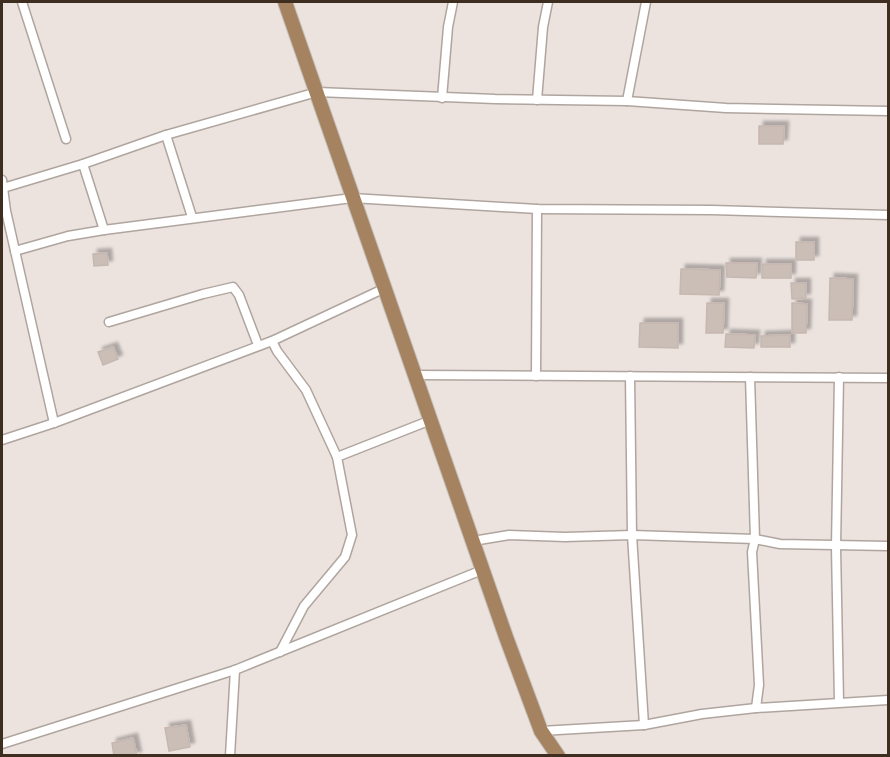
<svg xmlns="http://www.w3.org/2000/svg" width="890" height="757" font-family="Raleway,sans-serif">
	<defs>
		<filter id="shadow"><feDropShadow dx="4.5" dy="-4.5" stdDeviation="1.5" flood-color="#0004"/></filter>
	</defs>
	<rect width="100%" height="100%" fill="#ece3df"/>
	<!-- building -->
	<g fill="#cabeb7" stroke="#c6b8b1" stroke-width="1.5" filter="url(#shadow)">
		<polygon points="759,126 784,126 783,144 759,144"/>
		<rect x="796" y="242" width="18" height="18"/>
		<polygon points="107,253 108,265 94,266 93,254"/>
		<polygon points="726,263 757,263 756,278 727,277"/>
		<rect x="762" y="264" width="29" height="14"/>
		<polygon points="681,269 720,270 719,295 680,294"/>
		<polygon points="830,278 853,279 852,320 829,320"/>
		<polygon points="791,283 806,283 806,298 792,299"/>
		<polygon points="707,303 724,303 723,333 706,333"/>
		<polygon points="792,303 807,304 806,333 792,333"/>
		<polygon points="640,323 678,323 678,348 639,347"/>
		<polygon points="726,334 755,335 754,348 725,347"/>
		<polygon points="790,335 790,347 761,347 761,336"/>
		<polygon points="113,347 118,359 103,365 98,352"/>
		<polygon points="186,725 190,747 169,751 165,728"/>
		<polygon points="133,738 137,756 114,756 112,743"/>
	</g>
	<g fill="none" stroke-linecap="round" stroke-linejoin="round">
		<defs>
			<g id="minor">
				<polyline points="22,2 66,139"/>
				<polyline points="442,98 448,27 453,2"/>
				<polyline points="537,100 543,27 548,2"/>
				<polyline points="627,101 646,2"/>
				<polyline points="166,135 192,217"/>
				<polyline points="83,164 104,230"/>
				<polyline points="2,180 6,211 54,423"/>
				<polyline points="3,188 83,164 166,135 317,92 495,99 627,101 726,108 888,111"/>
				<polyline points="15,251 68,236 104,230 352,198 537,209 712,210 888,215"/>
				<polyline points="109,322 203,294 233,287 239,295 258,345"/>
				<polyline points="272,341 277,351 306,390 337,457"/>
				<polyline points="414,375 888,378"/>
				<polyline points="536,376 537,209"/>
				<polyline points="630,376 632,535 644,725"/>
				<polyline points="750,377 755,539 752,552 759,685 756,708"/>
				<polyline points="2,440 54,423 272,341 383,289"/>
				<polyline points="473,541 509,535 565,537 632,535 755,539 780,544 888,546"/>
				<polyline points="280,652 304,606 345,557 352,535 337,457 431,420"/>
				<polyline points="839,702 836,547 839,377"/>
				<polyline points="541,731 644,725 702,714 756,708 888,700"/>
				<polyline points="2,744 235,670 482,570"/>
				<polyline points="230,756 235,670"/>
			</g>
			<polyline id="primary" points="285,2 506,637 541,731 558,756"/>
		</defs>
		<!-- minor casing -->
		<use href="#minor" stroke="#b0a59e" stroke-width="11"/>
		<!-- primary casing -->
		<use href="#primary" stroke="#c5c0bc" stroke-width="16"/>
		<!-- minor -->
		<use href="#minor" stroke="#fff" stroke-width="8"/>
		<!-- primary -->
		<use href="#primary" stroke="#a58360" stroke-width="14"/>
	</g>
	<!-- border -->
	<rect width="890" height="757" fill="none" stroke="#3d2e1f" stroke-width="6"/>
</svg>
